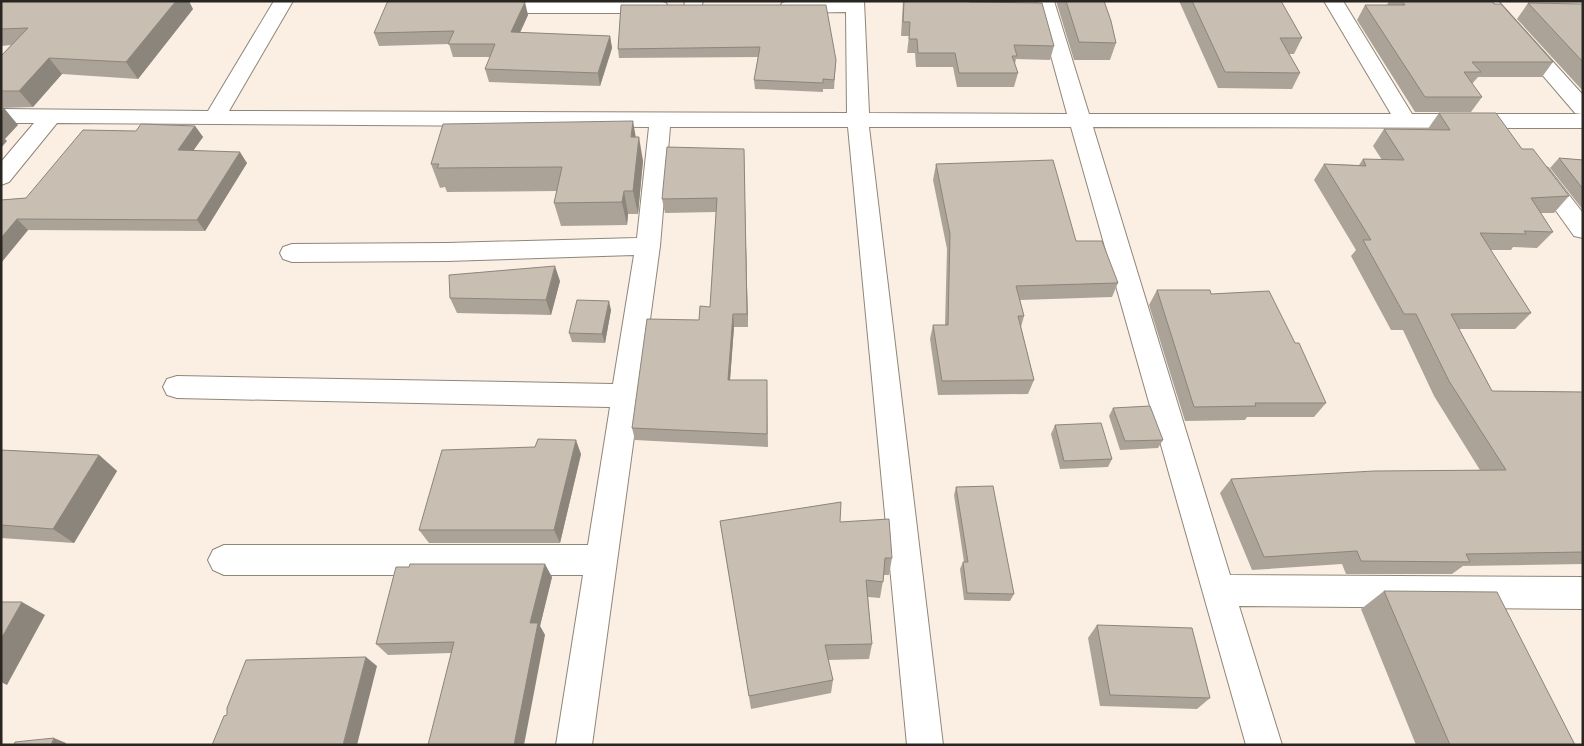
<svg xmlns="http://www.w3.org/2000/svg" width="1584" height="746" font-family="'Fira Sans Condensed',sans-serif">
	<rect width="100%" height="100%" fill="#faefe2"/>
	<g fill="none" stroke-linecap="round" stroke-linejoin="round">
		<defs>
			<g id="minor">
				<polygon points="274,1 293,1 229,111 847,113 846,12 789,13 782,11 780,7 782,3 789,1 864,1 869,113 1067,114 1036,1 1054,1 1089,114 1391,114 1324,1 1343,1 1412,114 1582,114 1575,113 1479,1 1498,1 1583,95 1583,128 1093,127 1230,575 1583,577 1583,609 1239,606 1282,745 1246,745 1071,127 869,127 943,745 907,745 848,127 670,127 660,246 592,745 556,745 583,575 224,575 213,570 208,560 213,550 224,545 588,545 610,407 177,398 167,395 163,387 167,379 177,376 613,384 634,255 447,261 292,262 283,259 280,253 283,247 292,244 447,243 637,238 649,127 57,123 9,182 1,185 1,162 34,123 1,123 1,109 208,111"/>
				<polygon points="516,1 659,1 666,3 668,7 666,11 659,13 516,13 509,11 507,7 509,3"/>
				<polygon points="685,1 703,1 700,11 693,13 686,11 684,7"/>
				<polygon points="1540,165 1548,168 1583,213 1583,238 1574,236 1529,173 1532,168"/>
			</g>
		</defs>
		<!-- minor casing -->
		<use href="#minor" stroke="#8f8679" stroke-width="2"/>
		<!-- minor -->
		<use href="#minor" fill="#fff" fill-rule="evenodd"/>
	</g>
	<!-- wall -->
	<g fill="#aca398">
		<polygon points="1,1 193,9 138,79 62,74 33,107 1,108 1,56 11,45 1,46"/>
		<polygon points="903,1 969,1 1054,46 1050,60 1016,59 1015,64 1018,73 1014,87 957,87 953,67 916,67 915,53 907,53 909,36 901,36"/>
		<polygon points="1056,1 1104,1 1116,43 1110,60 1074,60"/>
		<polygon points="1179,1 1281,1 1302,38 1294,54 1289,54 1300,73 1292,89 1218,88"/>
		<polygon points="1389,1 1492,1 1553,62 1542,77 1478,77 1472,84 1482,97 1471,112 1415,112 1357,20 1365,5 1387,5"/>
		<polygon points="1528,3 1583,4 1583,91 1517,19"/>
		<polygon points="621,5 836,60 834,89 823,89 823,92 755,89 754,80 758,57 619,58 618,49"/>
		<polygon points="528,15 520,33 610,36 612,48 600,86 489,82 485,69 490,57 453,57 449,44 379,46 374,33"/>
		<polygon points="1439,113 1522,149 1569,196 1554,213 1541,213 1553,232 1537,248 1513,247 1511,250 1490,250 1531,313 1515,329 1459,329 1492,391 1583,392 1583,564 1463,566 1452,574 1346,574 1342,564 1252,570 1220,493 1231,479 1480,470 1434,396 1403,330 1391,330 1351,256 1356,250 1314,180 1324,164 1359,165 1363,159 1382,160 1373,146 1384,129 1427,130"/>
		<polygon points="195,126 203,137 193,150 247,163 205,231 28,230 1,263 1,200 26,198 136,131"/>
		<polygon points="636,137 643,161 638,214 628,214 627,225 561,226 554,203 557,191 447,192 445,187 440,188 431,164"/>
		<polygon points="1559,158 1583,160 1583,210 1550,168"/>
		<polygon points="744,163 748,327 734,327 730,380 767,380 768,447 635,440 632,428 699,320 710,307 716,212 665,213 662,199"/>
		<polygon points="936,164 1076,241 1118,283 1112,297 1020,300 1024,316 1021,327 1034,380 1028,394 938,395 930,339 933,325 945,325 947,249 933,180"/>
		<polygon points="560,281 551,315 457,313 450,298"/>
		<polygon points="1157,290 1211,294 1326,403 1314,417 1247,417 1245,420 1185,421 1149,305"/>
		<polygon points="611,310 605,343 572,342 569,333"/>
		<polygon points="1113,408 1163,440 1158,448 1120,450 1109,416"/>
		<polygon points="1055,425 1112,459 1108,467 1060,469 1051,434"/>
		<polygon points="535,447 581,454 560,543 429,543 419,530"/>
		<polygon points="1,450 99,455 117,471 74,543 1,538"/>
		<polygon points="956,487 1014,594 1010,601 964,600 960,569 963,562 964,562 954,495"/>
		<polygon points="720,521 840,522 892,558 889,575 884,575 880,598 868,597 872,644 869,659 828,660 833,680 831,693 751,709"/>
		<polygon points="552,577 540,626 545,635 451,653 388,655 376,644"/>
		<polygon points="1384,591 1575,745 1416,745 1361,609"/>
		<polygon points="1097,625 1210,698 1197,709 1100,706 1088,638"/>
	</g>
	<!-- shaded-wall -->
	<g fill="#8c857c">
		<polygon points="176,1 189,1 193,9 138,79 126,62"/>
		<polygon points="525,2 528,15 514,45 511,32"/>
		<polygon points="610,36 612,48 600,86 598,73"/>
		<polygon points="49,58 62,74 33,107 19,91"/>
		<polygon points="4,108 18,125 5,139 7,141 1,148 1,111"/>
		<polygon points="633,121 637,144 631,137"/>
		<polygon points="195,126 203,137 186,161 178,150"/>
		<polygon points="639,137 643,161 638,214 633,191"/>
		<polygon points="744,149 744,163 748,327 747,314"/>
		<polygon points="240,152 247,163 205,231 197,220"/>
		<polygon points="624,191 628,214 627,225 622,202"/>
		<polygon points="17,219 28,230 1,263 1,238"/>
		<polygon points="555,266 560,281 551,315 546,300"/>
		<polygon points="609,301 611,310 605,343 602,334"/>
		<polygon points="733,314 734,327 729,393 728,380"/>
		<polygon points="576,440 581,454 560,543 554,530"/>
		<polygon points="99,455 117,471 74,543 53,529"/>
		<polygon points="545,564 552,577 540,626 545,635 524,745 514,745 530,623"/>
		<polygon points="22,602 45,615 7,685 1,682 1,639"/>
		<polygon points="366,657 377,666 357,745 343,745"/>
		<polygon points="54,738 66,743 66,745 51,745"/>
	</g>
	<!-- building -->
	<g fill="#c8beb1" stroke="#8c857c">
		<polygon points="1,1 176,1 126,62 49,58 19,91 1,91 1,56 28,28 1,29"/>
		<polygon points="388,1 513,1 525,2 511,32 610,36 598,73 485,69 495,44 448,44 454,31 374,33 386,5"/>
		<polygon points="904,1 969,1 969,2 1042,3 1054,46 1014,45 1017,56 1012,56 1018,73 959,73 955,53 918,53 917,39 909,39 910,22 903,22"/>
		<polygon points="1066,1 1104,1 1111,21 1116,43 1079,42"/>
		<polygon points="1192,1 1281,1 1302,38 1280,38 1300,73 1225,72"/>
		<polygon points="1402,1 1492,1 1494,4 1501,4 1553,62 1472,62 1481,72 1464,72 1482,97 1425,97 1365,5 1405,5"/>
		<polygon points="1528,3 1583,4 1583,62"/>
		<polygon points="621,5 826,5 836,60 834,80 823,79 823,83 754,80 760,47 618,49"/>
		<polygon points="1439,113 1496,113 1522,149 1533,149 1569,196 1531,198 1553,232 1524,231 1526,234 1480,233 1531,313 1451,314 1492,391 1583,392 1583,552 1466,554 1470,562 1361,561 1357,551 1264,557 1231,479 1374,471 1506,470 1449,381 1416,314 1404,314 1363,240 1371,240 1324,164 1366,166 1363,159 1404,160 1384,129 1450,130"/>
		<polygon points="633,121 631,137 639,137 633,191 624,191 622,202 554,203 562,167 437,168 439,164 431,164 443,124"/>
		<polygon points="141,124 195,126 178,150 240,152 197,220 17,219 1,238 1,200 26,198 83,130 136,131"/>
		<polygon points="667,147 744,149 747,314 733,314 728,380 767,380 767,434 632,428 647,319 699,320 700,306 710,307 717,198 662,199"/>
		<polygon points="1559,158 1583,160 1583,189"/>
		<polygon points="1053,160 1076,241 1102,241 1118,283 1016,286 1024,316 1018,316 1034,380 942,381 933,325 948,325 950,234 936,164"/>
		<polygon points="555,266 546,300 450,298 449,275"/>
		<polygon points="1157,290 1210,290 1211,294 1269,291 1295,343 1299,343 1326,403 1255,403 1256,406 1194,407"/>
		<polygon points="577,300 609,301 602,334 569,333"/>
		<polygon points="1150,406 1163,440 1125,441 1113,408"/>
		<polygon points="1101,423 1112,459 1064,461 1055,425"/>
		<polygon points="538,439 576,440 554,530 419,530 442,450 535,447"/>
		<polygon points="1,450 99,455 53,529 1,525"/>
		<polygon points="993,486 1014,594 967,593 963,562 968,562 956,487"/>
		<polygon points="841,502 840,522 889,519 892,558 885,558 883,582 866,580 872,644 825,645 833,680 749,696 720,521"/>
		<polygon points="410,564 545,564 530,623 538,623 514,745 428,745 454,642 376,644 396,567 409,567"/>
		<polygon points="1384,591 1497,592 1575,745 1450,745"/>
		<polygon points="1,602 22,602 1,639"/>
		<polygon points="1097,625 1192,628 1210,698 1110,695"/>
		<polygon points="366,657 343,745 212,745 224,716 227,715 227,708 246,660"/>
		<polygon points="54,738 51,745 14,745 15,742"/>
	</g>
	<!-- border -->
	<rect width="1584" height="746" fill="none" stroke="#292520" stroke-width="5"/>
</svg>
